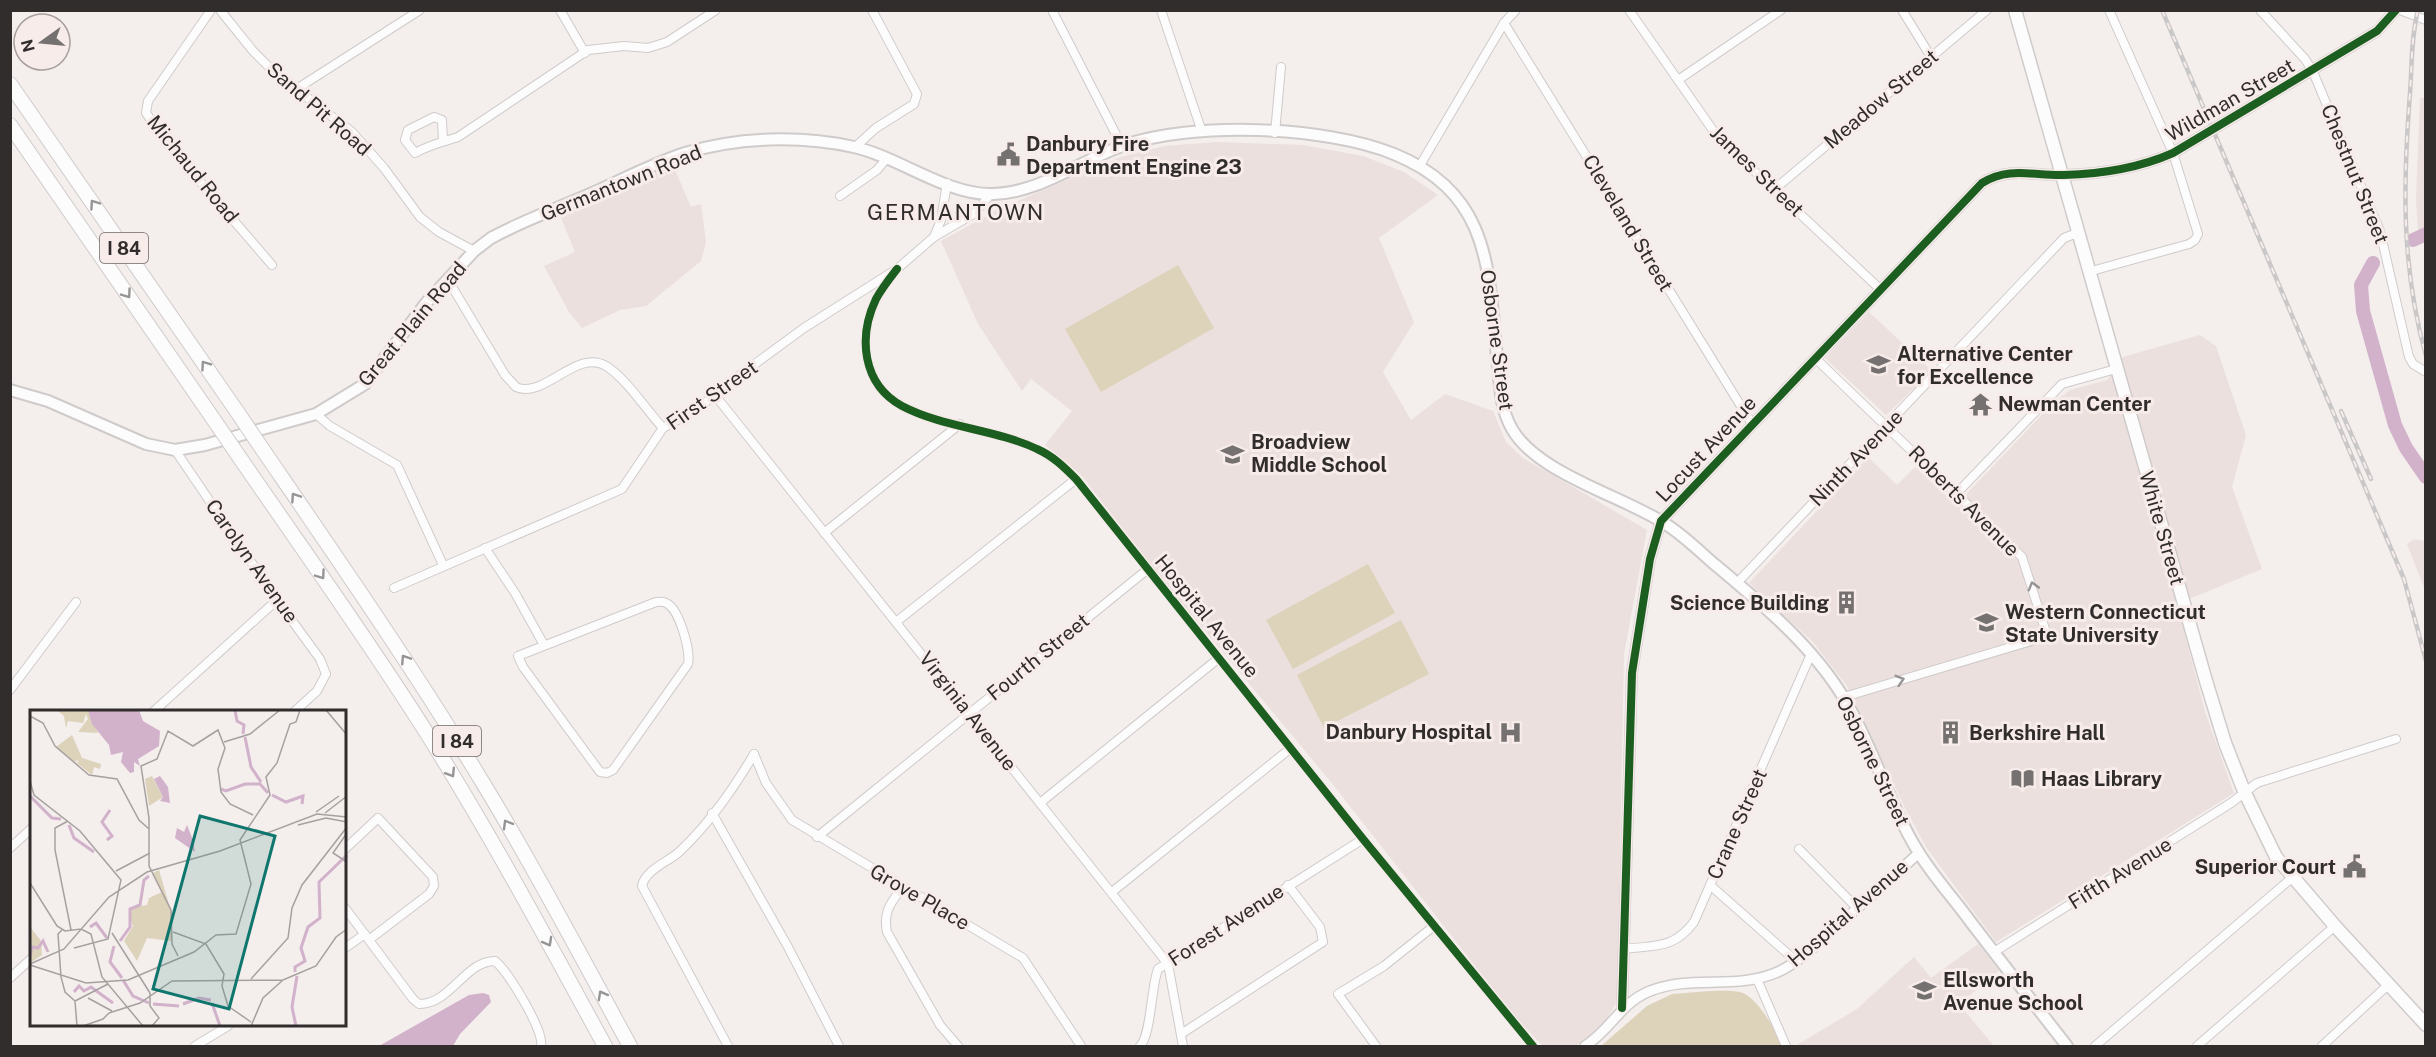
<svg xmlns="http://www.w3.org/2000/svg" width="2436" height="1057" font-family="'Public Sans',sans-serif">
	<rect width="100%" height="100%" fill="#f4eeed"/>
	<!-- built -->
	<g fill="#ebe0dd">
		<polygon points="2420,98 2426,98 2426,227 2418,230 2416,200"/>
		<polygon points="1217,142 1303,145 1363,156 1404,172 1438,195 1379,238 1414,322 1383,372 1411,420 1445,394 1493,411 1506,442 1523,458 1647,530 1624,654 1617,1002 1597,1034 1575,1046 1542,1045 1515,1017 1331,782 1156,572 1082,476 1045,445 1072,411 1031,379 1022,391 978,324 941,241 999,209 1120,157 1164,146"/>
		<polygon points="672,163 691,207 701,204 706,242 701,261 646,306 620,310 582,328 569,312 544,266 575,252 559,213"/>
		<polygon points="1869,312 1932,371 1886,415 1825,358"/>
		<polygon points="2200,335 2216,346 2246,435 2232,487 2262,569 2177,604 2205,712 2234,793 1996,942 1926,847 1905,808 1847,686 1813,642 1749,583 1868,457 1897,485 1915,467 1956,505 2054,402 2070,390 2107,380 2123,357"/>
		<polygon points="2414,539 2425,541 2425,590 2407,544"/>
		<polygon points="1978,944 1999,971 1959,1004 1994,1046 1795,1046 1857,1009 1914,957 1931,978"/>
	</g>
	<!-- green -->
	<g fill="#ddd2ba">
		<polygon points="1178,265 1214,328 1101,392 1065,329"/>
		<polygon points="1368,564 1395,613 1293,669 1266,620"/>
		<polygon points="1401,620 1429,674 1324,728 1297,675"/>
		<path d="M 1710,991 C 1720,991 1734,990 1743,993 C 1758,999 1777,1032 1783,1046 L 1601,1046 L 1647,1006 L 1672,994 Z"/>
	</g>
	<!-- water -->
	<polygon fill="#d2b1ca" points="483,993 489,995 491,1002 460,1034 453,1046 379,1046 469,995"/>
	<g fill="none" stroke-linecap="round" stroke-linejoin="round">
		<!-- river -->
		<g stroke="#d2b1ca" stroke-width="14">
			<polyline points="2413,240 2426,234"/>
			<polyline points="2373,263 2361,285 2363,311 2395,425 2406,448 2426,477"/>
		</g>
		<defs>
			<g id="minor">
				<polyline points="211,10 148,101 146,113 171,148 272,265"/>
				<polyline points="220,10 253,51 274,72 352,132 384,168 420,217 439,232 474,251"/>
				<polyline points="560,10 585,53"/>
				<polyline points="1052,10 1122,146"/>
				<polyline points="1161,10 1202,132"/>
				<polyline points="1629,10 1717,136 1880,289"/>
				<polyline points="1902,10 1931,57"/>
				<polyline points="2260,10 2305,59 2313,72 2380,231 2409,357 2413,364 2426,372"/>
				<polyline points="2400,10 2426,20"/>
				<polyline points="1504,23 1752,424"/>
				<polyline points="1678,80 1781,10"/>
				<polyline points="298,88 420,10"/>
				<polyline points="1275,133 1281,67"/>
				<path d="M 443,141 L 442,120 L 434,117 L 408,130 L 405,140 L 415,153 C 429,145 443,142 458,137 L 588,50 L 624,46 L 648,48 L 667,42 L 716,10"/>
				<polyline points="855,147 876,128 914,104 917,94 872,10"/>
				<polyline points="1419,167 1504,23 1516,10"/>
				<polyline points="1776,188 1987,10"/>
				<polyline points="840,196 877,170 887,158"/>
				<polyline points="934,237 941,220 947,183"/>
				<path d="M 897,269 C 890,278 882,288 876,299 C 858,337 862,384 902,406 C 944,428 995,429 1037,449 C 1053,456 1064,467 1076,479 L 1363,839 L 1533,1046"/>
				<polyline points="2088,272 2189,244 2195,240 2198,234 2173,153 2109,10"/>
				<path d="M 448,280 L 505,375 L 516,387 C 543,400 577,348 606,366 C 626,378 647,411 663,428"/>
				<polyline points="1815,358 2022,557 2045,629 2044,636 2038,639 1844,697"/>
				<polyline points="714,394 1168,964 1183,1046"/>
				<polyline points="316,414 330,426 397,465 443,565"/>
				<polyline points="175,450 277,600 320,659 326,674 317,691 294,712"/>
				<polyline points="1957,493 2062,384 2116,369"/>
				<polyline points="824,533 960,424"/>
				<polyline points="485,548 515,593 544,645"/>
				<polyline points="1737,583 2064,238 2077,233"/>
				<polyline points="394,588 622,489 663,428 701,407 714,394 804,328 897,269 934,237 975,213 990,195"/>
				<path d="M 656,602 C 659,602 663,601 666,603 C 679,608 691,651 688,664 L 613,770 L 607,773 L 600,772 L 523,667 L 518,656 Z"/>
				<polyline points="896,622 1076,479"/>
				<polyline points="10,690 76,602"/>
				<polyline points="153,712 277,600"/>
				<polyline points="754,754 766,783 792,820 1023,958 1081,1046"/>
				<polyline points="1040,803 1219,658"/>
				<polyline points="712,813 788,947 839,1046"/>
				<polyline points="817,837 1148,569"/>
				<polyline points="10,848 32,828"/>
				<polyline points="345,849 378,818 433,877 434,886 429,894 370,939"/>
				<polyline points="1799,849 1857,908"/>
				<polyline points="1710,885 1796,961"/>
				<path d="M 902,888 C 890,904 883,912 887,932 L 940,1025 L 958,1046"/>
				<polyline points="1112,892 1291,748"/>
				<path d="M 345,908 L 413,999 L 419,1004 C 451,1004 465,961 495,961 C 508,971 545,1032 541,1046"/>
				<polyline points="345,948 365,934"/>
				<path d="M 1625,949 C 1655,945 1674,949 1694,922 L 1811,654"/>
				<polyline points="1994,952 2231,803 2257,783 2396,739"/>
				<polyline points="10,978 32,958"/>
				<polyline points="1757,979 1786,1046"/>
				<polyline points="1181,1034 1323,942 1320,927 1288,885"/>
				<polyline points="195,1046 228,1026"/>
				<path d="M 728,1046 L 642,886 C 645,870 668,862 679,852 C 708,825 734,788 754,754"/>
				<path d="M 1140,1046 C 1151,1036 1151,987 1158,969 L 1363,839"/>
				<polyline points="1376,1046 1338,994 1384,966 1434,926"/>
				<polyline points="2095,1046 2293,877"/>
				<polyline points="2197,1046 2335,926"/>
				<polyline points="2322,1046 2388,985"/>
			</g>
			<g id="tertiary">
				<path d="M 1622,1008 L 1632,673 L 1650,559 L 1661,521 L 1982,183 C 2009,166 2034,176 2064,175 C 2100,174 2139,168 2173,153 L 2377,31 L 2396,10"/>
				<path d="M 1585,1046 C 1611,1030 1620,1003 1650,991 C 1692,974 1737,991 1780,971 C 1802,960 1819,942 1837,926 C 1865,902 1892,877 1919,853"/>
			</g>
			<path id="secondary" d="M 10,390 L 48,401 L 146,444 L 175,450 L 205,445 L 316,414 L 365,384 L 426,303 L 474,251 L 491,238 C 522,221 556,209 588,195 C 620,181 652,164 685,153 C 738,137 800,135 854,147 C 899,157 948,196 993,194 C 1039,193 1080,161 1122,146 C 1192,121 1325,126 1394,154 C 1495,195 1488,276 1498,367 C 1500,388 1501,410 1512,429 C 1537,473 1622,496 1664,523 C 1682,534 1697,549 1713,563 C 1761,603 1813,646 1845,700 C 1874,748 1889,805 1919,853 C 1934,877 1953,898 1970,921 C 2002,963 2035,1005 2067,1046"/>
			<polyline id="primary" points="2015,10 2206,681 2225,743 2244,791 2276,857 2335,926 2426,1025"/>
			<g id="motorway">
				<polyline points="10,84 238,413"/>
				<polyline points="10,125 214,420"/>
				<path d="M 263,450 C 339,561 416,672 486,788 C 537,872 583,960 630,1046"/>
				<path d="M 240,458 C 303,550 369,641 428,735 C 492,837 548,942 605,1046"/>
			</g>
		</defs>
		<!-- minor casing -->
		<use href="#minor" stroke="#d0cbcb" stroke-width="10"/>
		<!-- tertiary casing -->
		<use href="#tertiary" stroke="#d0cbcb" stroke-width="12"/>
		<!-- secondary casing -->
		<use href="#secondary" stroke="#d0cbcb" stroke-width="14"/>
		<!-- primary casing -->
		<use href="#primary" stroke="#d0cbcb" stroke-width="15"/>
		<!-- motorway casing -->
		<use href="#motorway" stroke="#d0cbcb" stroke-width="16"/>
		<!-- minor -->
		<use href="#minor" stroke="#fdfcfc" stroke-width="8"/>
		<!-- tertiary -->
		<use href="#tertiary" stroke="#fdfcfc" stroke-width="9"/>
		<!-- secondary -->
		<use href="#secondary" stroke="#fdfcfc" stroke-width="10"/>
		<!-- primary -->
		<use href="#primary" stroke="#fdfcfc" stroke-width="12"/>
		<!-- motorway -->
		<use href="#motorway" stroke="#fdfcfc" stroke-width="14"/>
		<defs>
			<g id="rail">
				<polyline points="2162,10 2404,579 2426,661"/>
				<path d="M 2418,10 C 2411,37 2412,66 2410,93 C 2403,184 2401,266 2426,356"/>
				<polyline points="2341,411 2371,479"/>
			</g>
		</defs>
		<!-- rail casing -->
		<use href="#rail" stroke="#c9c7c7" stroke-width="4.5"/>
		<!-- rail -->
		<use href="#rail" stroke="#f7ecea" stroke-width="2" stroke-dasharray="7" stroke-linecap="butt"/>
		<defs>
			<g id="motorway-bridge">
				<polyline points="238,413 263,450"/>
				<polyline points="214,420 240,458"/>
			</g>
		</defs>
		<!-- motorway-bridge casing -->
		<use href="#motorway-bridge" stroke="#d0cbcb" stroke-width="16" stroke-linecap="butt"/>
		<!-- motorway-bridge -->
		<use href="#motorway-bridge" stroke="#fdfcfc" stroke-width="14"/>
		<defs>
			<g id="cycleway">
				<path d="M 897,269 C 890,278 882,288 876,299 C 858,337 862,384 902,406 C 944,428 995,429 1037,449 C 1053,456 1064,467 1076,479 L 1363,839 L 1533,1046"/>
				<path d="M 1622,1008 L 1632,673 L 1650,559 L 1661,521 L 1982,183 C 2009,166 2034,176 2064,175 C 2100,174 2139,168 2173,153 L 2377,31 L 2396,10"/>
			</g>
		</defs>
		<!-- cycleway casing -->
		<use href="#cycleway" stroke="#f7ecea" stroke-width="11"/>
		<!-- cycleway -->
		<use href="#cycleway" stroke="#1b5e20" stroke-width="8"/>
	</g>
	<!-- one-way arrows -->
	<defs><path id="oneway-chevron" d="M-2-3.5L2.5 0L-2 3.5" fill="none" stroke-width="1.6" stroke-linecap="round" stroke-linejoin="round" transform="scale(1.5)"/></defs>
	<g stroke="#979494">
		<use href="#oneway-chevron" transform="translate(94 204) rotate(-125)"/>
		<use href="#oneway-chevron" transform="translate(127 294) rotate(55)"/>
		<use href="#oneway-chevron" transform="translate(205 365) rotate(-125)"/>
		<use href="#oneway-chevron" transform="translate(295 497) rotate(-124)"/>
		<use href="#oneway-chevron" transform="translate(321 575) rotate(55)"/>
		<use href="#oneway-chevron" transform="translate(2033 586) rotate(-106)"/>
		<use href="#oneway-chevron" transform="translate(405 659) rotate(-123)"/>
		<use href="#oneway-chevron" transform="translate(1900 680) rotate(-17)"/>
		<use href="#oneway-chevron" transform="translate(451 773) rotate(58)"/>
		<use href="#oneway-chevron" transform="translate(507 824) rotate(-120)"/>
		<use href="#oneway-chevron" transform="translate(548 942) rotate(61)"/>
		<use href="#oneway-chevron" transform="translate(602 995) rotate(-119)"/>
	</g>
	<!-- icons -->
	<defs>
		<symbol id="civic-bare" viewBox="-9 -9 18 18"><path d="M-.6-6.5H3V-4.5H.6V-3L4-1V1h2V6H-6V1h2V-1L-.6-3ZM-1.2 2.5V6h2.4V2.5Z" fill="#757170" stroke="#f7ecea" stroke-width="2.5" paint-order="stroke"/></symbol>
		<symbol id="school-bare" viewBox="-9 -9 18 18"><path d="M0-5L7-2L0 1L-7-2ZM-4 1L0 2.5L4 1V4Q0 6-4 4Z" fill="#757170" stroke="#f7ecea" stroke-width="2.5" paint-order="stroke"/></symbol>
		<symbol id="temple-bare" viewBox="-9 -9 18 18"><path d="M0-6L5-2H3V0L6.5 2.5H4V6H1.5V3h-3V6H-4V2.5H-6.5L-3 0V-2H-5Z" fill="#757170" stroke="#f7ecea" stroke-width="2.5" paint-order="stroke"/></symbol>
		<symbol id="building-bare" viewBox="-9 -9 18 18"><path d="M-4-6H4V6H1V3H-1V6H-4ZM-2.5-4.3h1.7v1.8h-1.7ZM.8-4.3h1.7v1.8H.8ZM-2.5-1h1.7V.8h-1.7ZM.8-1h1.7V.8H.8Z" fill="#757170" stroke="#f7ecea" stroke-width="2.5" paint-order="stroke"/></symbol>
		<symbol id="university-bare" viewBox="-9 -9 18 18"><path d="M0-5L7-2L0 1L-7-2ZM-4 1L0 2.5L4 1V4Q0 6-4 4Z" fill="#757170" stroke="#f7ecea" stroke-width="2.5" paint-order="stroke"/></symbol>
		<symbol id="hospital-bare" viewBox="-9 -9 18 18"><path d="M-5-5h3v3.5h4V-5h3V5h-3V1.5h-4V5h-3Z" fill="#757170" stroke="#f7ecea" stroke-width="2.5" paint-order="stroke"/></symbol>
		<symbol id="library-bare" viewBox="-9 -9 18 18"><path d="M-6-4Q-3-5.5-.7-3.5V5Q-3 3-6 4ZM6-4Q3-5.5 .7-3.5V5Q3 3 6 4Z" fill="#757170" stroke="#f7ecea" stroke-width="2.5" paint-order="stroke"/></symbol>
	</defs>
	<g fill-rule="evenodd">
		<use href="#civic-bare" x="992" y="138" width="33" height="33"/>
		<use href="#school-bare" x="1862" y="348" width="33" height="33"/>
		<use href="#temple-bare" x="1964" y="388" width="33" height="33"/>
		<use href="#school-bare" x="1216" y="438" width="33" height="33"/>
		<use href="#building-bare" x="1830" y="586" width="33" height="33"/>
		<use href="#university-bare" x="1970" y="606" width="33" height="33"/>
		<use href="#hospital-bare" x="1494" y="716" width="33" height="33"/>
		<use href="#building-bare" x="1934" y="716" width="33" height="33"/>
		<use href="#library-bare" x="2006" y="762" width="33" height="33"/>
		<use href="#civic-bare" x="2338" y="850" width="33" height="33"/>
		<use href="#school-bare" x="1908" y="974" width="33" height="33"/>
	</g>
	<g text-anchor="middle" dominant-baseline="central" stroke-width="6" stroke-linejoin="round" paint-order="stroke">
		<!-- shield labels -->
		<g fill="#f7ecea" stroke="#6c6665" stroke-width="1.5">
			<rect x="100" y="233" width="48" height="30" rx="4.5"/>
			<rect x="433" y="726" width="48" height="30" rx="4.5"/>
		</g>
		<g font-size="18" font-weight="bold" fill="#312d2c">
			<text x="124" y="248">I 84</text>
			<text x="457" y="741">I 84</text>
		</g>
		<!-- street labels -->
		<g font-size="20" fill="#312d2c" stroke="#f7ecea">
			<text transform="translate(1881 99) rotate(-40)">Meadow Street</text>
			<text transform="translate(2230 100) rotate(-30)">Wildman Street</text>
			<text transform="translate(319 109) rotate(41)">Sand Pit Road</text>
			<text transform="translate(193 169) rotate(51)">Michaud Road</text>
			<text transform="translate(1757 171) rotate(44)">James Street</text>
			<text transform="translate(2355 174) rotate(68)">Chestnut Street</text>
			<text transform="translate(621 183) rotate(-22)">Germantown Road</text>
			<text transform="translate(1628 223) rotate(59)">Cleveland Street</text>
			<text transform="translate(412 324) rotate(-50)">Great Plain Road</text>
			<text transform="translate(1497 340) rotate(82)">Osborne Street</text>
			<text transform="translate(712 395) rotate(-35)">First Street</text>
			<text transform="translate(1706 449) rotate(-47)">Locust Avenue</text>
			<text transform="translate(1856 458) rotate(-46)">Ninth Avenue</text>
			<text transform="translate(1964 501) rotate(45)">Roberts Avenue</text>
			<text transform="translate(2162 528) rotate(74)">White Street</text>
			<text transform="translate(252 561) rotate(55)">Carolyn Avenue</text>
			<text transform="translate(1207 616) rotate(51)">Hospital Avenue</text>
			<text transform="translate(1038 657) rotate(-39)">Fourth Street</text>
			<text transform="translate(968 711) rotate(52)">Virginia Avenue</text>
			<text transform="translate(1873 761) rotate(64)">Osborne Street</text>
			<text transform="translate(1737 824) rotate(-66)">Crane Street</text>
			<text transform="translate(2120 873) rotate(-32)">Fifth Avenue</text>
			<text transform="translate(920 897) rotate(30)">Grove Place</text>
			<text transform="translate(1848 913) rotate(-41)">Hospital Avenue</text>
			<text transform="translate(1226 925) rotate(-33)">Forest Avenue</text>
		</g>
		<!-- poi labels -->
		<g font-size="20" font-weight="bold" fill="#312d2c" stroke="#f7ecea" text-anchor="start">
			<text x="1026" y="144">Danbury Fire<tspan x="1026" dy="23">Department Engine 23</tspan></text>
			<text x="1897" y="354">Alternative Center<tspan x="1897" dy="23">for Excellence</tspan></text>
			<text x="1998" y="404">Newman Center</text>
			<text x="1251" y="442">Broadview<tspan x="1251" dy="23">Middle School</tspan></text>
			<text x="1829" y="603" text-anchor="end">Science Building</text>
			<text x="2005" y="612">Western Connecticut<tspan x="2005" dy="23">State University</tspan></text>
			<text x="1492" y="732" text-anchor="end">Danbury Hospital</text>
			<text x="1969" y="733">Berkshire Hall</text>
			<text x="2041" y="779">Haas Library</text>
			<text x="2336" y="867" text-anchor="end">Superior Court</text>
			<text x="1943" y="980">Ellsworth<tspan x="1943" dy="23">Avenue School</tspan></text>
		</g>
		<!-- quarter labels -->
		<g font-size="22" letter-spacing="1.5" fill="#312d2c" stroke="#f7ecea">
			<text x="956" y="212">GERMANTOWN</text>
		</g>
	</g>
	<!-- overview -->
	<g transform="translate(30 710)">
		<rect width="316" height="316" fill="#f4eeed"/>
		<path d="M 27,0 L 58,0 L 68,23 L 48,22 L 58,9 L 56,4 L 53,13 L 38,11 L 36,18 L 34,6 ZM 42,25 L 52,48 L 71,54 L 70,59 L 64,57 L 62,65 L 47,53 L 49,49 L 45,52 L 26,37 ZM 122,66 L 133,87 L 119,96 L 115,69 ZM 129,160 L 142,205 L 141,231 L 117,228 L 107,251 L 94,231 L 103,216 L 100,207 L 102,198 L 117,195 L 119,188 L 132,182 L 123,163 ZM 0,217 L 11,231 L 12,245 L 0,253 Z" fill="#ddd2ba"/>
		<path d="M 58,0 L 109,0 L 113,11 L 130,21 L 129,36 L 108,49 L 110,56 L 98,48 L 104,52 L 104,62 L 100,63 L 91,52 L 93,42 L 81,45 L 79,35 L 62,14 ZM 130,66 L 138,77 L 140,93 L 130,91 L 133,87 L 124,69 ZM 157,115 L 163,130 L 165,142 L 145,128 L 147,118 L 154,122 Z" fill="#d2b1ca"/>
		<path fill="none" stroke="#d2b1ca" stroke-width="3" d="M 205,0 L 207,11 L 214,15 L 213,24M 215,27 L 221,57 L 231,72M 191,79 L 196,81 L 215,74 L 230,74 L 238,83M 242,85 L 256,92 L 273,86 L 272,94M 0,86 L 22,108 L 31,109M 39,115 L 44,128 L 64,142M 77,130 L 82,126 L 72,112 L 80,100M 60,217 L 66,213 L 77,228M 90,231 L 100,217 L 100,199 L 110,195 L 114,170 L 119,166M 84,236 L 80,252 L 92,268M 0,245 L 2,237 L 8,238 L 13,231 L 18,242M 265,262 L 265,257 L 275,251 L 271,238 L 278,217 L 290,208 L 289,172 L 317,145M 93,270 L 103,286 L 119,293M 44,282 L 49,276 L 54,281 L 61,277 L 83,293M 182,293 L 190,316M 123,294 L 149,296M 153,294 L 169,288 L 181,290M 266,316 L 262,297 L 267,266"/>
		<path fill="none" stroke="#a6a1a0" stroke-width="1.5" d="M 296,0 L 317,25M 0,6 L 13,13 L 25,36 L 59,65 L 87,69 L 109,110 L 119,119M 194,32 L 220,24 L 250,0M 0,71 L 4,85 L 50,121 L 91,170 L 78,229 L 44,238M 286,102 L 309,86M 295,103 L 317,86M 38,111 L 25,118 L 25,140 L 41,220M 268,115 L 296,108 L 317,112M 317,123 L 303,143 L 317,152M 86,161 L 120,143M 0,173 L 27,216 L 35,221 L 51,219 L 61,224 L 72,267 L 113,316M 32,220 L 28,224 L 31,267 L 35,282 L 45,291M 143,222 L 176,234 L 194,264 L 192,276 L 198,296 L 221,312M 82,223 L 120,283M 148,246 L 142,234 L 141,200 L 119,156 L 119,108 L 111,56 L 127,49 L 138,21 L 163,36 L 188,20 L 195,38 L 188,59 L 191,82 L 200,94 L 223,105M 0,254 L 34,239 L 79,187 L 117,162 L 190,141 L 287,104 L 317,107M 0,255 L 56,273 L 98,270 L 164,242 L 186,225 L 206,224 L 221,174 L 210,130 L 240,85 L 236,67 L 247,53 L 260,14 L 266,12 L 270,0M 221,269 L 258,228 L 262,198 L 272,175 L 317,117M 120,283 L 120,296 L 129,308 L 122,316M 58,288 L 82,301M 45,291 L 78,274M 45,291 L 47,316M 79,303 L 110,293 L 142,271 L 253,270 L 286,256 L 306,227 L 317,219M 53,316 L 73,309 L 79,303M 221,316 L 233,288 L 253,270"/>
		<path fill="#0f766e" fill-opacity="0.15" stroke="#0f766e" stroke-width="3" d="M 170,106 L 245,126 L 199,299 L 123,279 Z"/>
		<rect width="316" height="316" fill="none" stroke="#312d2c" stroke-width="3"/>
	</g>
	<!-- border -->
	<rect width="2436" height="1057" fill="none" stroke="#312d2c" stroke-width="24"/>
	<!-- north arrow -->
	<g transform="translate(42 42) rotate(255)"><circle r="28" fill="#f7ecea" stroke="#a8a09e" stroke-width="1.5"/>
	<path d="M0-4.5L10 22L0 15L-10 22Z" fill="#757170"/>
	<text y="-9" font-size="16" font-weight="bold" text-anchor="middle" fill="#312d2c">N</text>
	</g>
</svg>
